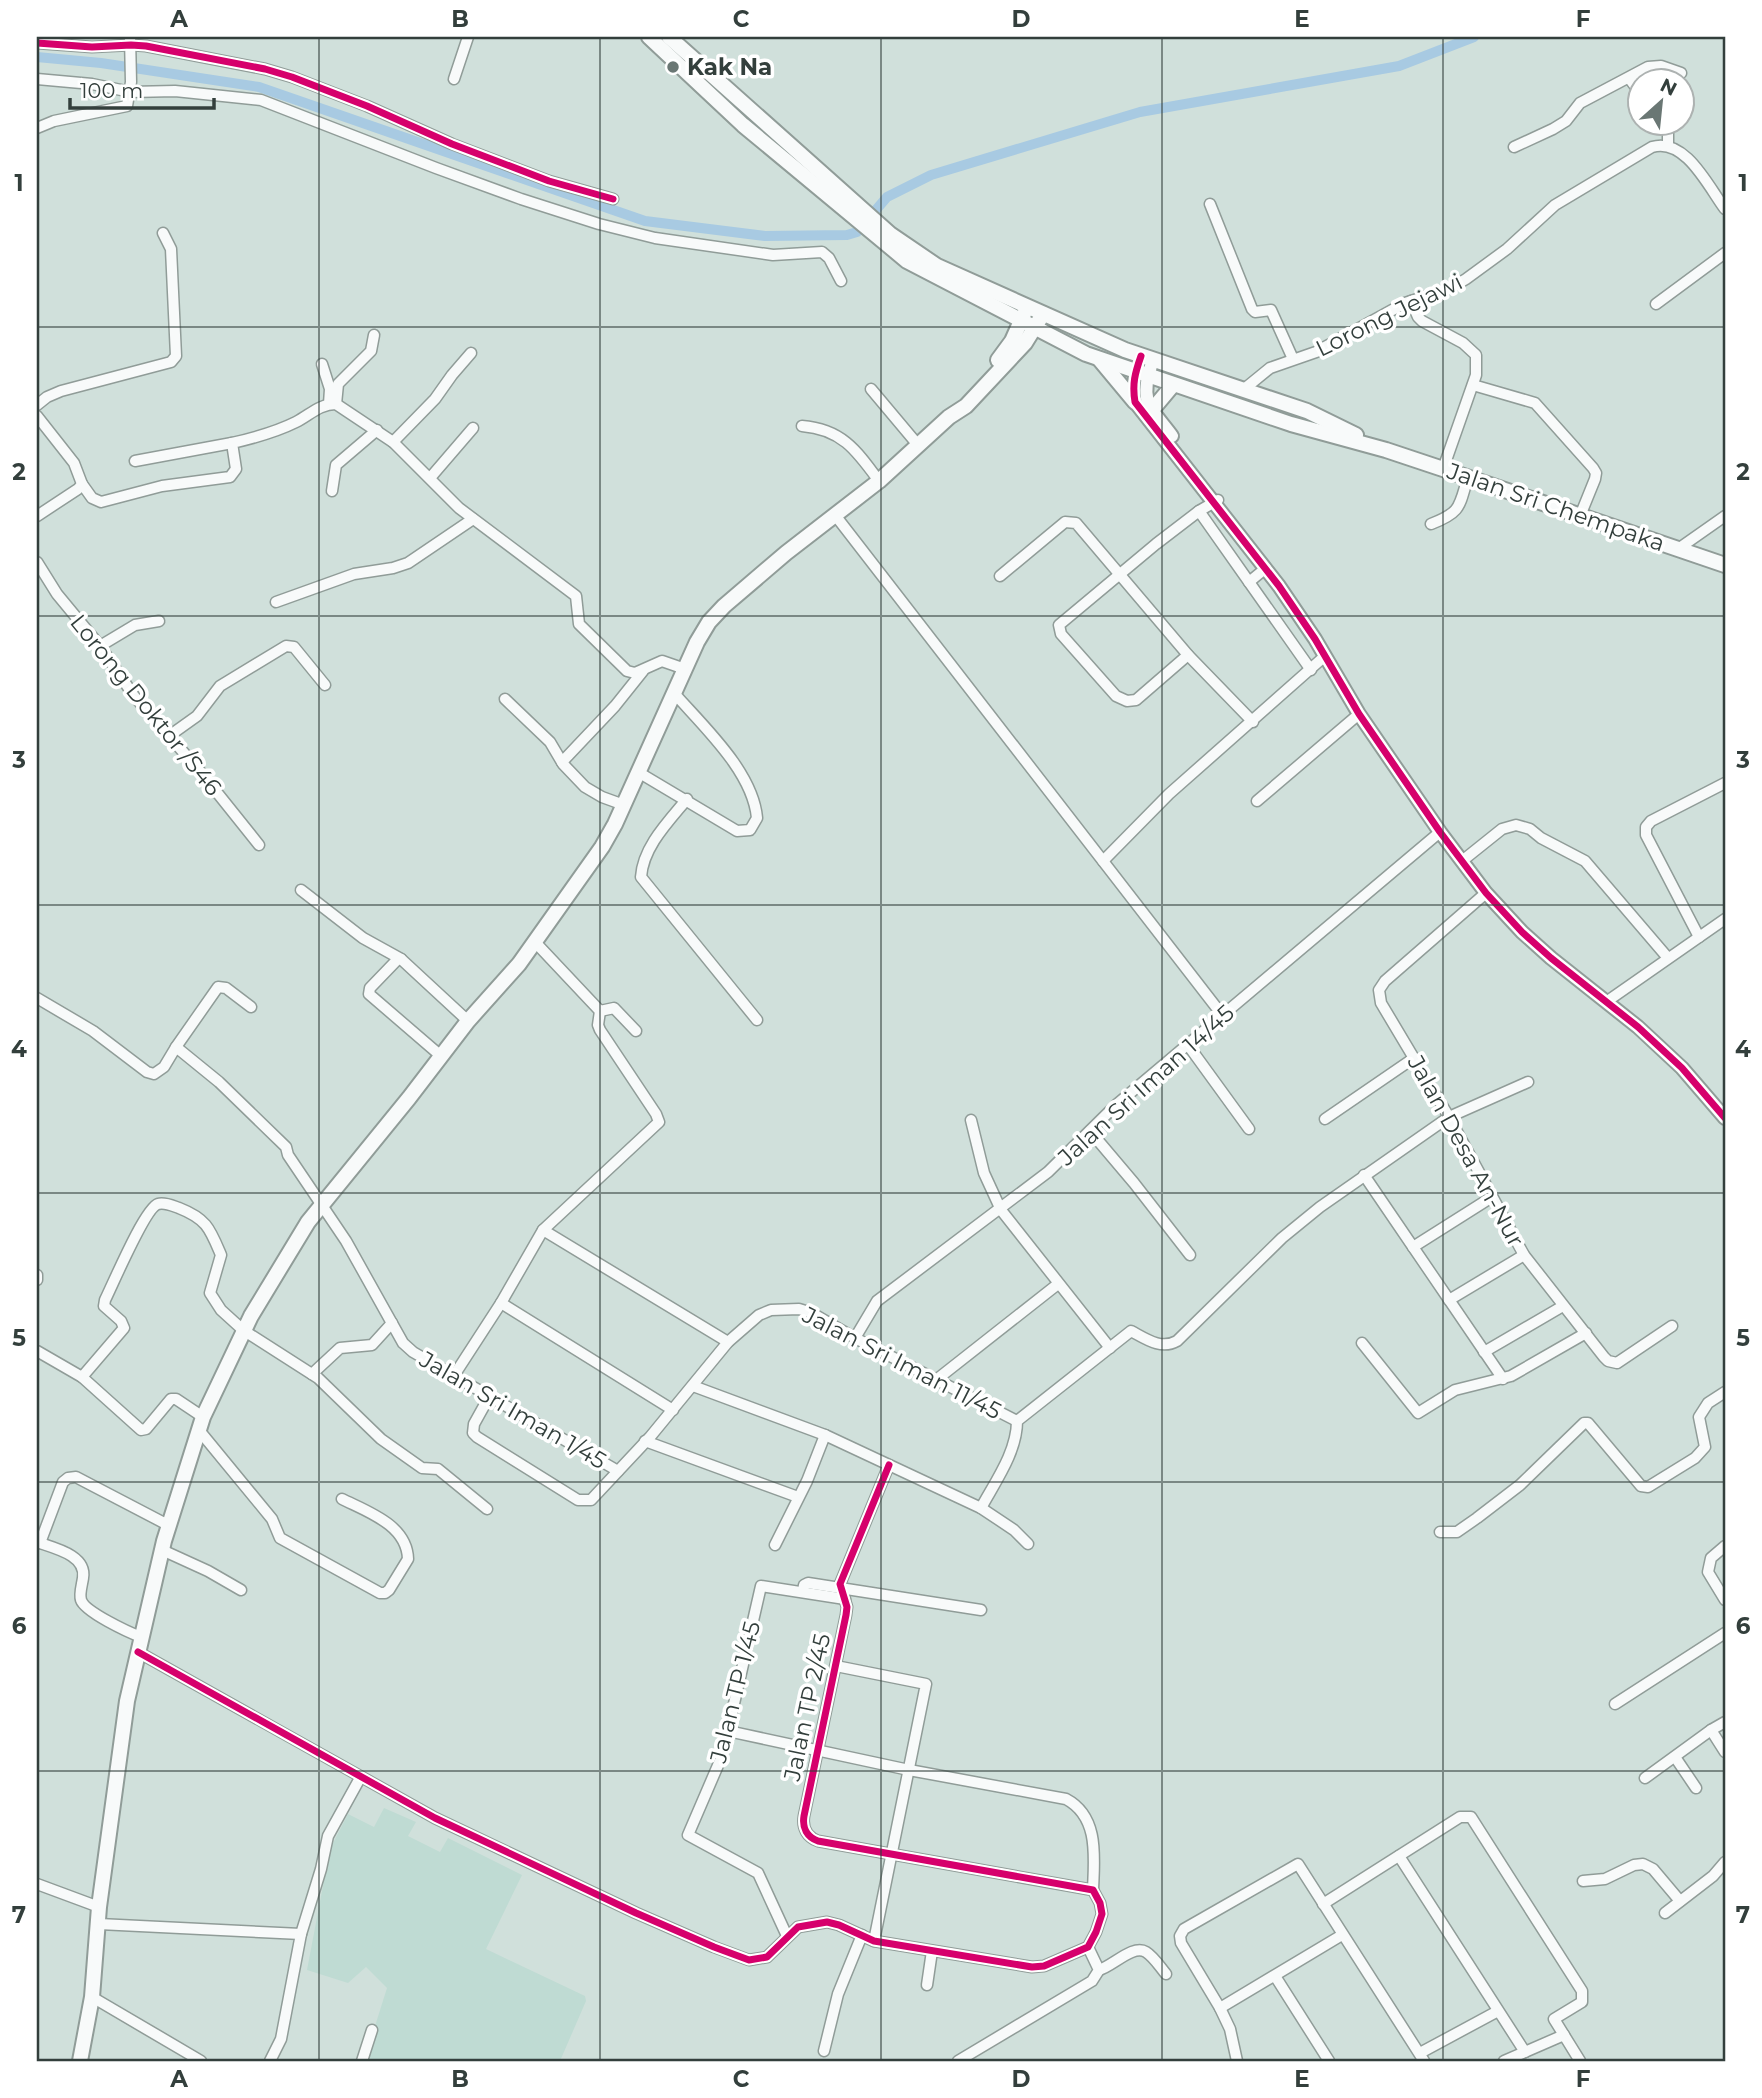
<svg xmlns="http://www.w3.org/2000/svg" width="1762" height="2098" font-family="Montserrat,sans-serif">
	<rect width="100%" height="100%" fill="#d0e0db"/>
	<!-- built -->
	<polygon fill="#bfdbd3" points="384,1808 416,1822 408,1836 440,1852 448,1838 522,1875 486,1949 585,1996 586,2001 560,2061 364,2061 387,1988 366,1967 348,1983 307,1970 330,1849 348,1814 374,1827"/>
	<g fill="none" stroke-linecap="round" stroke-linejoin="round">
		<!-- canal -->
		<polyline stroke="#a8cae2" stroke-width="10" points="37,57 101,63 259,87 645,221 765,236 847,235 857,232 887,197 931,175 1140,112 1399,66 1474,37"/>
		<defs>
			<g id="minor">
				<polyline points="37,43 92,47 131,45 146,46 265,69 292,77 367,106 452,144 549,181 613,199"/>
				<polyline points="1629,78 1640,93"/>
				<polyline points="37,79 92,84 131,92 175,91 261,100 436,168 521,199 599,224 655,238 773,255 822,252 829,258 841,281"/>
				<polyline points="454,79 468,37"/>
				<polyline points="1660,122 1668,133 1668,145"/>
				<polyline points="37,128 54,121 127,106 131,82 130,37"/>
				<polyline points="1514,147 1553,129 1566,121 1580,103 1648,67 1661,66 1681,73"/>
				<polyline points="1210,204 1252,309 1255,312 1271,310 1293,359"/>
				<polyline points="1411,301 1418,317 1422,321 1463,343 1476,355 1476,375 1443,469"/>
				<polyline points="1656,304 1725,253"/>
				<polyline points="322,364 330,389 329,404"/>
				<polyline points="1473,385 1535,403 1593,468 1596,473 1595,479 1580,516"/>
				<polyline points="871,389 918,445"/>
				<path d="M 1243,390 L 1270,368 L 1316,352 L 1405,303 L 1451,288 L 1466,279 L 1507,249 L 1555,205 L 1652,147 C 1685,137 1708,186 1725,209"/>
				<polyline points="336,404 338,384 371,351 374,335"/>
				<polyline points="37,405 47,397 61,391 171,362 176,356 171,249 163,233"/>
				<polyline points="37,416 74,463 82,484 78,489 37,516"/>
				<path d="M 802,426 C 842,429 857,451 879,481"/>
				<polyline points="393,442 435,399 452,375 471,353"/>
				<polyline points="135,461 232,443"/>
				<polyline points="430,478 473,428"/>
				<path d="M 82,484 L 92,498 L 101,502 L 162,486 L 230,477 L 236,469 L 232,443 C 254,438 276,432 296,422 C 310,415 319,404 336,404 L 393,442 L 459,508 L 576,596 L 579,624 L 627,671 L 635,673 L 662,661 L 685,669"/>
				<polyline points="332,491 336,465 377,430"/>
				<polyline points="1199,511 1311,670"/>
				<polyline points="835,515 1223,1016"/>
				<path d="M 1431,524 C 1462,512 1459,506 1468,477"/>
				<polyline points="1678,549 1725,516"/>
				<polyline points="37,562 57,594 100,646 134,696 199,770 259,845"/>
				<polyline points="1000,576 1065,522 1076,523 1188,655 1253,722"/>
				<polyline points="1249,582 1266,568"/>
				<polyline points="276,602 354,574 393,568 408,563 473,519"/>
				<polyline points="100,646 135,625 159,621"/>
				<polyline points="1188,655 1136,700 1127,701 1116,696 1061,634 1059,625 1156,544 1199,511 1218,500"/>
				<polyline points="505,699 550,742 563,764 585,787 602,797 624,805"/>
				<polyline points="169,736 197,716 220,686 286,646 294,647 325,685"/>
				<polyline points="562,762 615,706 643,671"/>
				<path d="M 638,772 L 737,831 L 750,830 L 757,818 C 753,772 704,727 674,693"/>
				<path d="M 687,799 C 668,822 643,847 641,877 L 757,1020"/>
				<polyline points="1257,801 1359,714"/>
				<polyline points="1103,861 1169,794 1325,656"/>
				<polyline points="1462,861 1502,829 1516,825 1530,829 1541,838 1585,861 1668,958"/>
				<polyline points="301,890 363,938 401,959"/>
				<polyline points="1486,893 1385,981 1379,990 1381,1003 1449,1117 1524,1255 1604,1357 1608,1361 1617,1363 1672,1326"/>
				<polyline points="1699,937 1646,835 1646,827 1651,821 1725,783"/>
				<polyline points="37,998 93,1031 147,1072 154,1074 164,1067 176,1047 219,1082 286,1147 288,1155 346,1241 403,1343 413,1352 618,1471"/>
				<polyline points="1606,1002 1725,919"/>
				<polyline points="600,1011 614,1008 636,1031"/>
				<polyline points="1188,1045 1249,1129"/>
				<polyline points="176,1047 218,987 226,988 251,1007"/>
				<polyline points="441,1056 369,994 370,988 397,960 401,959 468,1021"/>
				<polyline points="1325,1119 1414,1058"/>
				<polyline points="971,1120 984,1173 1001,1210 1110,1348"/>
				<polyline points="1090,1131 1134,1183 1190,1255"/>
				<polyline points="1364,1175 1503,1379"/>
				<polyline points="543,1230 728,1342"/>
				<polyline points="1413,1247 1492,1197"/>
				<polyline points="37,1275 37,1280"/>
				<polyline points="1449,1300 1524,1255"/>
				<polyline points="501,1303 673,1410"/>
				<polyline points="855,1338 877,1301 1048,1172 1116,1105 1440,832"/>
				<polyline points="1362,1343 1418,1413 1455,1390 1511,1376 1586,1333"/>
				<polyline points="37,1351 82,1377 141,1430 146,1429 171,1399 176,1399 203,1417"/>
				<polyline points="1484,1352 1563,1306"/>
				<polyline points="312,1374 340,1348 372,1345 392,1323"/>
				<path d="M 82,1377 L 124,1328 L 121,1321 L 104,1306 L 105,1300 C 113,1284 145,1208 158,1204 C 165,1202 173,1206 179,1208 C 207,1219 210,1229 221,1255 L 210,1293 L 221,1310 L 243,1330 L 318,1378 L 381,1439 L 422,1468 L 438,1469 L 487,1509"/>
				<polyline points="453,1377 501,1303 543,1230 659,1122 656,1114 600,1030 598,1025 600,1011 535,942"/>
				<polyline points="936,1380 1058,1284"/>
				<polyline points="693,1386 825,1435 981,1508 1014,1530 1028,1544"/>
				<polyline points="489,1397 474,1424 473,1433 477,1437 578,1500 591,1500 650,1437 728,1342 759,1315 771,1310 799,1309 812,1313 855,1338 1017,1421"/>
				<path d="M 198,1429 L 272,1519 L 280,1538 L 380,1593 L 385,1593 L 389,1590 L 408,1559 C 407,1525 368,1512 342,1499"/>
				<polyline points="645,1441 798,1497"/>
				<path d="M 981,1508 C 995,1482 1017,1452 1017,1421 L 1131,1331 C 1146,1339 1161,1350 1177,1341 L 1282,1238 L 1320,1207 L 1449,1117 L 1528,1082"/>
				<polyline points="1440,1532 1457,1532 1477,1518 1520,1485 1584,1423 1588,1423 1641,1486 1648,1487 1695,1458 1705,1447 1699,1417 1708,1403 1725,1392"/>
				<path d="M 37,1542 C 54,1548 87,1555 83,1578 C 82,1585 79,1594 81,1600 C 85,1612 128,1632 141,1637"/>
				<polyline points="40,1543 63,1482 68,1478 76,1477 168,1525"/>
				<polyline points="775,1545 807,1481 825,1435"/>
				<polyline points="1725,1546 1711,1558 1708,1572 1725,1600"/>
				<polyline points="162,1550 208,1571 241,1590"/>
				<polyline points="803,1591 804,1585 808,1583 981,1610"/>
				<path d="M 138,1652 L 435,1818 L 636,1913 L 714,1947 L 749,1960 L 767,1957 L 798,1927 L 827,1922 L 839,1925 L 874,1941 L 1032,1967 L 1044,1966 L 1088,1947 L 1096,1932 L 1102,1914 L 1100,1903 L 1093,1890 L 818,1841 C 807,1837 802,1828 804,1816 L 846,1615 L 847,1607 L 840,1584 L 889,1465"/>
				<polyline points="836,1666 926,1684 874,1941"/>
				<polyline points="1615,1704 1725,1633"/>
				<polyline points="1725,1722 1711,1730 1725,1752"/>
				<path d="M 728,1731 L 909,1770 L 1066,1799 C 1100,1817 1094,1859 1093,1890"/>
				<polyline points="1675,1757 1696,1788"/>
				<polyline points="1645,1778 1711,1730"/>
				<polyline points="1399,1856 1525,2052"/>
				<polyline points="1583,1881 1605,1879 1634,1865 1643,1864 1653,1869 1680,1901"/>
				<polyline points="37,1884 99,1907"/>
				<polyline points="1323,1904 1460,1817 1471,1817 1582,1991 1582,2002 1554,2019 1580,2061"/>
				<polyline points="1665,1913 1713,1876 1725,1862"/>
				<polyline points="99,1924 301,1934 281,2039 270,2061"/>
				<polyline points="301,1934 321,1869 328,1836 360,1778"/>
				<polyline points="787,1936 758,1873 688,1835 722,1756 761,1586 845,1599"/>
				<path d="M 1099,1970 C 1113,1966 1133,1944 1146,1952 C 1154,1957 1160,1967 1166,1974"/>
				<polyline points="1275,1976 1329,2061"/>
				<polyline points="927,1985 932,1951"/>
				<polyline points="92,1997 201,2061"/>
				<polyline points="1220,2008 1342,1935"/>
				<polyline points="824,2051 838,1994 862,1935"/>
				<polyline points="1420,2053 1498,2011"/>
				<polyline points="362,2061 372,2030"/>
				<polyline points="958,2061 1092,1981 1099,1970 1088,1947"/>
				<polyline points="1237,2061 1230,2029 1220,2008 1181,1943 1180,1936 1184,1929 1298,1864 1424,2061"/>
				<polyline points="1504,2061 1564,2035"/>
			</g>
			<g id="tertiary">
				<path d="M 1141,356 C 1135,373 1132,384 1135,402 L 1279,586 L 1315,639 L 1359,714 L 1440,832 L 1486,893 L 1522,932 L 1551,958 L 1638,1027 L 1682,1068 L 1725,1118"/>
				<path d="M 1151,366 C 1139,403 1151,408 1172,436"/>
			</g>
			<g id="secondary">
				<polyline points="649,37 743,125 907,261 1086,354 1291,424 1386,450 1443,469 1725,565"/>
				<polyline points="669,37 890,234 937,266 1125,350 1307,411 1356,435"/>
				<polyline points="998,360 1012,341 1024,314"/>
				<polyline points="1100,360 1135,402"/>
				<polyline points="1152,410 1173,385"/>
				<polyline points="80,2061 92,1997 99,1907 127,1701 164,1541 203,1417 251,1316 308,1222 409,1098 468,1021 519,964 602,847 615,824 697,642 709,622 724,606 786,553 879,481 949,417 966,406 1025,343 1043,314"/>
			</g>
		</defs>
		<!-- minor casing -->
		<use href="#minor" stroke="#909c98" stroke-width="13"/>
		<!-- tertiary casing -->
		<use href="#tertiary" stroke="#909c98" stroke-width="16"/>
		<!-- secondary casing -->
		<use href="#secondary" stroke="#909c98" stroke-width="18"/>
		<!-- minor -->
		<use href="#minor" stroke="#f8fafa" stroke-width="10"/>
		<!-- tertiary -->
		<use href="#tertiary" stroke="#f8fafa" stroke-width="12"/>
		<!-- secondary -->
		<use href="#secondary" stroke="#f8fafa" stroke-width="14"/>
		<defs>
			<g id="cycleway">
				<polyline points="37,43 92,47 131,45 146,46 265,69 292,77 367,106 452,144 549,181 613,199"/>
				<path d="M 1141,356 C 1135,373 1132,384 1135,402 L 1279,586 L 1315,639 L 1359,714 L 1440,832 L 1486,893 L 1522,932 L 1551,958 L 1638,1027 L 1682,1068 L 1725,1118"/>
				<path d="M 138,1652 L 435,1818 L 636,1913 L 714,1947 L 749,1960 L 767,1957 L 798,1927 L 827,1922 L 839,1925 L 874,1941 L 1032,1967 L 1044,1966 L 1088,1947 L 1096,1932 L 1102,1914 L 1100,1903 L 1093,1890 L 818,1841 C 807,1837 802,1828 804,1816 L 846,1615 L 847,1607 L 840,1584 L 889,1465"/>
			</g>
		</defs>
		<!-- cycleway casing -->
		<use href="#cycleway" stroke="#fff" stroke-width="11"/>
		<!-- cycleway -->
		<use href="#cycleway" stroke="#d6006c" stroke-width="7"/>
	</g>
	<!-- grid -->
	<path fill="none" stroke="#333f3c" stroke-width="2" stroke-opacity="0.55" d="M 319,37 L 319,2061M 600,37 L 600,2061M 881,37 L 881,2061M 1162,37 L 1162,2061M 1443,37 L 1443,2061M 37,327 L 1725,327M 37,616 L 1725,616M 37,905 L 1725,905M 37,1193 L 1725,1193M 37,1482 L 1725,1482M 37,1771 L 1725,1771"/>
	<!-- markers -->
	<circle fill="#6a7774" stroke="#fff" stroke-width="2.5" cx="673" cy="67" r="7"/>
	<g text-anchor="middle" dominant-baseline="central" stroke-width="7" stroke-linejoin="round" paint-order="stroke">
		<!-- poi labels -->
		<g font-size="23" font-weight="bold" fill="#333f3c" stroke="#fff" text-anchor="start">
			<text x="687" y="67">Kak Na</text>
		</g>
		<!-- street labels -->
		<g font-size="23" fill="#333f3c" stroke="#fff">
			<text transform="translate(1389 315) rotate(-26)">Lorong Jejawi</text>
			<text transform="translate(1556 507) rotate(19)">Jalan Sri Chempaka</text>
			<text transform="translate(146 705) rotate(51)">Lorong Doktor /S46</text>
			<text transform="translate(1146 1085) rotate(-42)">Jalan Sri Iman 14/45</text>
			<text transform="translate(1466 1151) rotate(61)">Jalan Desa An-Nur</text>
			<text transform="translate(902 1363) rotate(27)">Jalan Sri Iman 11/45</text>
			<text transform="translate(513 1410) rotate(30)">Jalan Sri Iman 1/45</text>
			<text transform="translate(735 1692) rotate(-76)">Jalan TP 1/45</text>
			<text transform="translate(807 1707) rotate(-78)">Jalan TP 2/45</text>
		</g>
	</g>
	<!-- border -->
	<rect width="1762" height="2098" fill="none" stroke="#ffffff" stroke-width="77"/>
	<!-- north arrow -->
	<g transform="translate(1661 102) rotate(27)"><circle r="33" fill="#ffffff" stroke="#adb2b1" stroke-width="2"/>
	<path d="M0-5L12 26L0 18L-12 26Z" fill="#6a7774"/>
	<text y="-10" font-size="19" font-weight="bold" text-anchor="middle" fill="#333f3c">N</text>
	</g>
	<!-- scale -->
	<path d="M70 98v10h144v-10" fill="none" stroke="#333f3c" stroke-width="3.5"/>
	<text x="80" y="98" font-size="21" fill="#333f3c" stroke="#ffffff" stroke-width="5" paint-order="stroke">100 m</text>
	<rect x="38" y="38" width="1686" height="2022" fill="none" stroke="#333f3c" stroke-width="2.5"/>
	<g font-size="23" text-anchor="middle" font-weight="bold" fill="#333f3c">
		<text x="179" y="27">A</text>
		<text x="460" y="27">B</text>
		<text x="741" y="27">C</text>
		<text x="1021" y="27">D</text>
		<text x="1302" y="27">E</text>
		<text x="1583" y="27">F</text>
		<text x="19" y="191">1</text>
		<text x="1743" y="191">1</text>
		<text x="19" y="480">2</text>
		<text x="1743" y="480">2</text>
		<text x="19" y="768">3</text>
		<text x="1743" y="768">3</text>
		<text x="19" y="1057">4</text>
		<text x="1743" y="1057">4</text>
		<text x="19" y="1346">5</text>
		<text x="1743" y="1346">5</text>
		<text x="19" y="1634">6</text>
		<text x="1743" y="1634">6</text>
		<text x="19" y="1923">7</text>
		<text x="1743" y="1923">7</text>
		<text x="179" y="2087">A</text>
		<text x="460" y="2087">B</text>
		<text x="741" y="2087">C</text>
		<text x="1021" y="2087">D</text>
		<text x="1302" y="2087">E</text>
		<text x="1583" y="2087">F</text>
	</g>
</svg>
